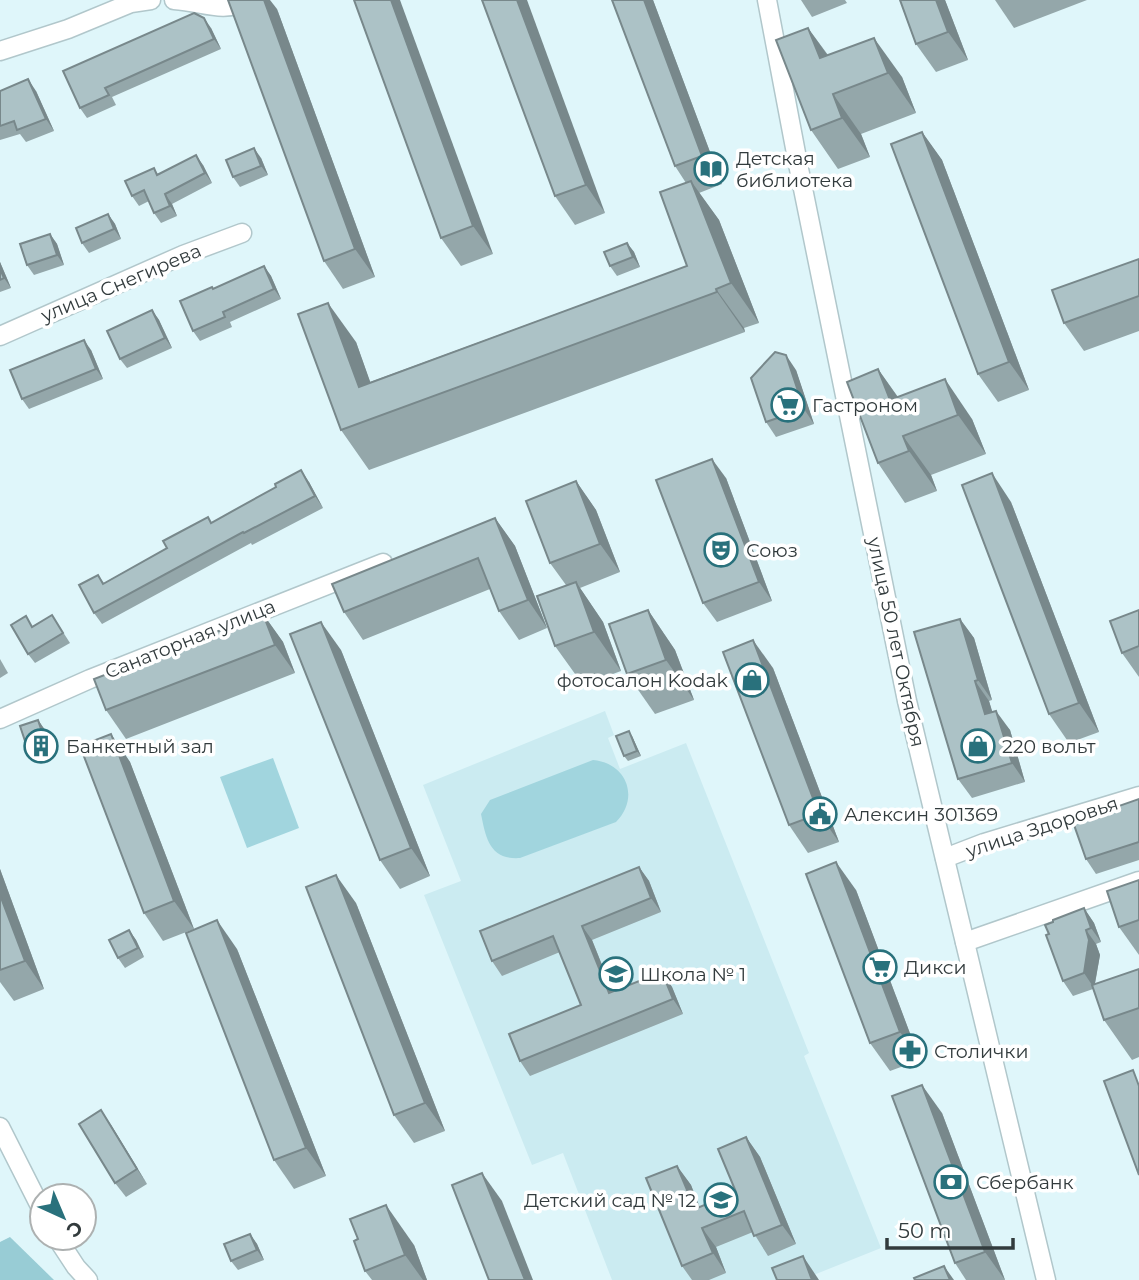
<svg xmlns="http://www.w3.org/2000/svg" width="1139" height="1280" font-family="Montserrat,sans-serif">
	<rect width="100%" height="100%" fill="#dff6fa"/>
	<!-- built -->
	<polygon fill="#cbebf1" points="605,711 614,735 608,738 620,769 686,743 809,1053 804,1056 881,1248 801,1280 612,1280 563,1153 532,1165 424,895 461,881 423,785"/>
	<!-- green -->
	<g fill="#a1d5de">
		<polygon points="273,758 299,828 247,848 220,777"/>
		<path d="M 593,760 C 627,763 640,798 616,822 L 520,858 C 490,860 486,839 481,814 L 490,800 Z"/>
	</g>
	<!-- forest -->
	<polygon fill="#98ccd5" points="10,1237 54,1280 0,1280 0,1242"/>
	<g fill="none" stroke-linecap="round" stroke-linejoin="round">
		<defs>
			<g id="minor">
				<path d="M 174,0 C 206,2 219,14 252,0"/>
				<polyline points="767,0 799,169 907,701 1046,1280"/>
				<polyline points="0,51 68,29 131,3 151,0"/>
				<polyline points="0,336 183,255 242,233"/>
				<polyline points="0,719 90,679 383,563"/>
				<polyline points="945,858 984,843 1139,796"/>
				<polyline points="965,942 1139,881"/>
				<polyline points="0,1127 42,1210"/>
				<polyline points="57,1238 76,1267 88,1280"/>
			</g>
		</defs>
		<!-- minor casing -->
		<use href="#minor" stroke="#b1c7cb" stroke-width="21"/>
		<!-- minor -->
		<use href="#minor" stroke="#fff" stroke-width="18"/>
	</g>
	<!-- wall -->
	<g fill="#94a7aa">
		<polygon points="354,0 493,254 461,266 441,238"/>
		<polygon points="482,0 605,213 575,225 555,196"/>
		<polygon points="612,0 653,0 722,184 699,193 719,220 759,323 744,328 745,332 369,470 341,430 356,342 370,382 687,266 686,183 675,166"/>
		<polygon points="801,0 845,0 847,3 812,17"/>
		<polygon points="945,0 968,60 936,72 916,44"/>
		<polygon points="995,0 1087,0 1014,28"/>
		<polygon points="277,9 375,277 343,289 324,261"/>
		<polygon points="211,28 221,49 112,97 116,105 87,118 80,108 63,71"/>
		<polygon points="808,28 828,55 902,77 916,113 861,134 870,157 838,169 811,130"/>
		<polygon points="0,91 36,91 54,131 26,142 20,134 0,140"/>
		<polygon points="922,132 942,160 1029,390 998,402 978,374"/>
		<polygon points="261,158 268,175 240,187 233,177"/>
		<polygon points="203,165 212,183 172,204 177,216 161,223 154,213 149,201 139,206 132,196 154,168 158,175"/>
		<polygon points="108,214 115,224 121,239 89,253 82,243"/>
		<polygon points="50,234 57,244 64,265 34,275 27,265"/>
		<polygon points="627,243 634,252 640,267 617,276 610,266"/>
		<polygon points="1139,259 1139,331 1084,351 1064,323"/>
		<polygon points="0,262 11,288 0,292"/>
		<polygon points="264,266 271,276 281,299 230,322 232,327 200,341 193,331 214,289"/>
		<polygon points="152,310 159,320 172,348 127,368 120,359"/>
		<polygon points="91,350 103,379 29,409 22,399"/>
		<polygon points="878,369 898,397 972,419 986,454 931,475 937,491 905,503 878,463"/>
		<polygon points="796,370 814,424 776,437 766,422"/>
		<polygon points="726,478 772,601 717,622 703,603"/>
		<polygon points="576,481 596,510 620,572 580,588 603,622 621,671 583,685 555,646 566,585 550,563"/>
		<polygon points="309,482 323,508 252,545 251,543 102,624 94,613 98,575 104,583 212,523"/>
		<polygon points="1011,502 1099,732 1069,743 1049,714"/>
		<polygon points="495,518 515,546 547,628 519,640 499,611 490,589 363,640 344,612"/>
		<polygon points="648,610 675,650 694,700 655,714 627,674"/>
		<polygon points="1139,610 1139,677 1122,653"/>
		<polygon points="263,614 283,642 295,673 126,739 106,710"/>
		<polygon points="52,615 70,643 35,663 28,654 33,626"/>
		<polygon points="960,619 974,638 992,700 989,701 992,712 1010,730 1025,782 972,798 958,779"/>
		<polygon points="341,650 430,876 400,889 380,860"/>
		<polygon points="0,659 8,673 0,678"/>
		<polygon points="773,668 839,842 808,853 789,825"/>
		<polygon points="38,720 45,730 54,757 36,763 29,753"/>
		<polygon points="111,734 130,762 194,929 163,941 144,913"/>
		<polygon points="632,736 641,756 628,761 624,756"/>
		<polygon points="1139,799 1139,860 1096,874 1086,859"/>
		<polygon points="639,867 649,881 661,912 592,940 613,992 662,972 672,987 683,1014 530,1076 520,1061 581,1005 560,952 502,976 492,961"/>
		<polygon points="0,869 44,989 14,1001 0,982"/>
		<polygon points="1139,880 1139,955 1119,927"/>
		<polygon points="856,890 920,1060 890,1071 870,1043"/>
		<polygon points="356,903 445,1131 414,1143 394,1115"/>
		<polygon points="1084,908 1094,923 1101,942 1096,944 1100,955 1095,984 1139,969 1139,1057 1132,1060 1104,1020 1093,989 1073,996 1063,981 1049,934"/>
		<polygon points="129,930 136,940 144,957 125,968 118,958"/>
		<polygon points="237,949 326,1176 294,1189 274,1160"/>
		<polygon points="942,1113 1005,1280 966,1280 955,1263"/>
		<polygon points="111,1125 147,1184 126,1197 115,1183"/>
		<polygon points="746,1137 760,1157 796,1244 768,1256 753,1232 716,1247 726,1273 709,1280 692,1280 682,1266 677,1166 691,1185 699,1207 736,1192"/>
		<polygon points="250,1234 257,1244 264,1260 238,1270 231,1261"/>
		<polygon points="414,1245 427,1280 372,1280 365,1271"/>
	</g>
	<!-- shaded-wall -->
	<g fill="#78888b">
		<polygon points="264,0 270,0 277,9 375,277 355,249"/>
		<polygon points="391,0 400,0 493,254 473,226"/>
		<polygon points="517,0 527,0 605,213 586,185"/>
		<polygon points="644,0 653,0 722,184 702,156"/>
		<polygon points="936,0 945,0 968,60 948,32"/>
		<polygon points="204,18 211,28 221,49 214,39"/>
		<polygon points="808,28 836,67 820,58"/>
		<polygon points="874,38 902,77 916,113 888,73"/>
		<polygon points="28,79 36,91 54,131 46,119"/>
		<polygon points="833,94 861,134 870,157 842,118"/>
		<polygon points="922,132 942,160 1029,390 1009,362"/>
		<polygon points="254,148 261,158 268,175 261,166"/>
		<polygon points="196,155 203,165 212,183 205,173"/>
		<polygon points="691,181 719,220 759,323 731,283"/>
		<polygon points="165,194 172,204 177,216 170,206"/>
		<polygon points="108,214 115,224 121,239 114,229"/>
		<polygon points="50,234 57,244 64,265 57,255"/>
		<polygon points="627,243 634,252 640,267 633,257"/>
		<polygon points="0,262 11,288 4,278 0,269"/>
		<polygon points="264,266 271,276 281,299 274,289"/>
		<polygon points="716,289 744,328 745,332 717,292"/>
		<polygon points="328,303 356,342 382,415 359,387"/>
		<polygon points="152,310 159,320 172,348 165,338"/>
		<polygon points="84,340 91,350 103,379 96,369"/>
		<polygon points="786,355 796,370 814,424 804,409"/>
		<polygon points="878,369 906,409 890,400"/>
		<polygon points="945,379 972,419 986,454 958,415"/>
		<polygon points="903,436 931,475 937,491 909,451"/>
		<polygon points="712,459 726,478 772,601 759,582"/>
		<polygon points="301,470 309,482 323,508 315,496"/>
		<polygon points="992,473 1011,502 1099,732 1079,703"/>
		<polygon points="576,481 596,510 620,572 600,544"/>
		<polygon points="495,518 515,546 547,628 528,600"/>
		<polygon points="576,582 603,622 621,671 594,632"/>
		<polygon points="648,610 675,650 694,700 666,660"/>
		<polygon points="263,614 283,642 295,673 275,645"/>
		<polygon points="960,619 974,638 992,700 978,680"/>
		<polygon points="321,622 341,650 430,876 411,848"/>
		<polygon points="753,640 773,668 839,842 819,814"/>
		<polygon points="975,681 989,701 999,733 985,714"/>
		<polygon points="996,711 1010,730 1025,782 1012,763"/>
		<polygon points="38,720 45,730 54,757 47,747"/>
		<polygon points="629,731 632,736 641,756 637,751"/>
		<polygon points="111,734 130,762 194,929 174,901"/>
		<polygon points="836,862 856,890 920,1060 900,1032"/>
		<polygon points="639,867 649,881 661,912 651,898"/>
		<polygon points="0,869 44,989 25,961 0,895"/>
		<polygon points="336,875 356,903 445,1131 425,1103"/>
		<polygon points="1084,908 1094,923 1101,942 1091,928"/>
		<polygon points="217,920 237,949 326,1176 306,1148"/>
		<polygon points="582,926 592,940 619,1008 609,993"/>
		<polygon points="129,930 136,940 144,957 138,948"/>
		<polygon points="1086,930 1096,944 1100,955 1094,988 1084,973"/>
		<polygon points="662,972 672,987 683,1014 673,999"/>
		<polygon points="922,1085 942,1113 1005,1280 985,1252"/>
		<polygon points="101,1110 111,1125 147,1184 137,1169"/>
		<polygon points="746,1137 760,1157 796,1244 782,1225"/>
		<polygon points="677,1166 691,1185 708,1228 695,1209"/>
		<polygon points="482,1173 502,1201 533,1280 525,1280"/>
		<polygon points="386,1205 414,1245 427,1280 423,1280 405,1255"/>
		<polygon points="702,1228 716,1247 726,1273 713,1253"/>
		<polygon points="250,1234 257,1244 264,1260 257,1250"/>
		<polygon points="803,1256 819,1280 812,1280"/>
		<polygon points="944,1266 954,1280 950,1280"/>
	</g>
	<!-- building -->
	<g fill="#acc2c6" stroke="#78888b" stroke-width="2">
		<polygon points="228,0 264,0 355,249 324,261"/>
		<polygon points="354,0 391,0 473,226 441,238"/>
		<polygon points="482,0 517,0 586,185 555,196"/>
		<polygon points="612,0 644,0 702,156 675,166"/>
		<polygon points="900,0 936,0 948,32 916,44"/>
		<polygon points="194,13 204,18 214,39 105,88 109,95 80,108 63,71"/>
		<polygon points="808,28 820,58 874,38 888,73 833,94 842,118 811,130 776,40"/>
		<polygon points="28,79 46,119 17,130 14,121 0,126 0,91"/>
		<polygon points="922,132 1009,362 978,374 891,144"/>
		<polygon points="254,148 261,166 233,177 226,160"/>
		<polygon points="196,155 205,173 165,194 170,206 154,213 144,190 132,196 125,181 154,168 157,175"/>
		<polygon points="691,181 731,283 716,289 717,292 341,430 298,314 328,303 359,387 687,266 660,192"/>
		<polygon points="108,214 114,229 82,243 76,228"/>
		<polygon points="50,234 57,255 27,265 20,244"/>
		<polygon points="627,243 633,257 610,266 604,252"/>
		<polygon points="1139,259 1139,296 1064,323 1052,290"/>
		<polygon points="264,266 274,289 223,312 225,317 193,331 180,301 212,287 213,289"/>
		<polygon points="0,269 4,278 0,280"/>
		<polygon points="152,310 165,338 120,359 107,331"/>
		<polygon points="84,340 96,369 22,399 10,370"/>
		<polygon points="775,352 786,355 804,409 766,422 751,378"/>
		<polygon points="878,369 890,400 945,379 958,415 903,436 909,451 878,463 847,382"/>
		<polygon points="712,459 759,582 703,603 656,480"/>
		<polygon points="301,470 315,496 244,533 243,532 94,613 79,585 98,575 103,584 167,548 163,541 208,517 211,523 276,487 275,484"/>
		<polygon points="992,473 1079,703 1049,714 962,485"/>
		<polygon points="576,481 600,544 550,563 526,501"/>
		<polygon points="495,518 528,600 499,611 478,558 344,612 332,584"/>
		<polygon points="576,582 594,632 555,646 537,596"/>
		<polygon points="648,610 666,660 627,674 609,624"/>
		<polygon points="1139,610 1139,646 1122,653 1110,621"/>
		<polygon points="263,614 275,645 106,710 94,679"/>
		<polygon points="52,615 63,633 28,654 11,625 26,616 32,627"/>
		<polygon points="960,619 978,680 975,681 985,714 996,711 1012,763 958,779 914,632"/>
		<polygon points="321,622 411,848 380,860 290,634"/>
		<polygon points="753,640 819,814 789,825 723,652"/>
		<polygon points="38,720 47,747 29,753 20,726"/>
		<polygon points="629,731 637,751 624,756 616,736"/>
		<polygon points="111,734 174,901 144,913 80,746"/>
		<polygon points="1139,799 1139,842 1086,859 1073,822"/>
		<polygon points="836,862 900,1032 870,1043 806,874"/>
		<polygon points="639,867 651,898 582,926 609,993 662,972 673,999 520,1061 509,1034 581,1005 553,936 492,961 480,931"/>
		<polygon points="336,875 425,1103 394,1115 306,887"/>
		<polygon points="1139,880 1139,920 1119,927 1107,891"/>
		<polygon points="0,895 25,961 0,970"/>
		<polygon points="1084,908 1091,928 1086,930 1089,940 1084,973 1063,981 1046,935 1049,934 1045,925 1053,922 1053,920"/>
		<polygon points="217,920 306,1148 274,1160 186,933"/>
		<polygon points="129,930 138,948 118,958 109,940"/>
		<polygon points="1139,969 1139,1008 1104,1020 1092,985"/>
		<polygon points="1133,1070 1139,1086 1139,1175 1104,1081"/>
		<polygon points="922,1085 985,1252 955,1263 892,1096"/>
		<polygon points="101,1110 137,1169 115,1183 79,1124"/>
		<polygon points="746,1137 782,1225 754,1236 744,1211 702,1228 713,1253 682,1266 646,1178 677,1166 695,1209 736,1192 718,1149"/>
		<polygon points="482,1173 525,1280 489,1280 452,1185"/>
		<polygon points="386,1205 405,1255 365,1271 354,1241 358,1239 350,1219"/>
		<polygon points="250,1234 257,1250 231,1261 224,1244"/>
		<polygon points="803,1256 812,1280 777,1280 772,1268"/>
		<polygon points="944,1266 950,1280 915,1280 914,1278"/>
	</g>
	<!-- icons -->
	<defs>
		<symbol id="library-ring" viewBox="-11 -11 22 22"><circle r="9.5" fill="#fff" stroke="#29717c" stroke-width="1.5"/><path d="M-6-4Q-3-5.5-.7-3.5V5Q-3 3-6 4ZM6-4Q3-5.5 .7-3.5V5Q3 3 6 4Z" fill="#29717c"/></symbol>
		<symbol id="supermarket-ring" viewBox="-11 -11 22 22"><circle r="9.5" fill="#fff" stroke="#29717c" stroke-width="1.5"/><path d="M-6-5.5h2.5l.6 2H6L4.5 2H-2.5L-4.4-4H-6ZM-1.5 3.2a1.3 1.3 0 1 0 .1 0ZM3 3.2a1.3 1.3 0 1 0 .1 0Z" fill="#29717c"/></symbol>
		<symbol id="theatre-ring" viewBox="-11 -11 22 22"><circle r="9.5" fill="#fff" stroke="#29717c" stroke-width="1.5"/><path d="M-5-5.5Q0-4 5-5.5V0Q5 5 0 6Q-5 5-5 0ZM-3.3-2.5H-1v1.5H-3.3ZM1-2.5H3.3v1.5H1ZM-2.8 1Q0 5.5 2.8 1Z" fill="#29717c"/></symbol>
		<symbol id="shop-ring" viewBox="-11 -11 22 22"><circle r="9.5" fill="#fff" stroke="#29717c" stroke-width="1.5"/><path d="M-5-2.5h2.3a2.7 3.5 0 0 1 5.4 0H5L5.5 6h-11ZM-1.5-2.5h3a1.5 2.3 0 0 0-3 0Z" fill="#29717c"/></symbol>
		<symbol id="building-ring" viewBox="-11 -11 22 22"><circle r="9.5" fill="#fff" stroke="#29717c" stroke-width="1.5"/><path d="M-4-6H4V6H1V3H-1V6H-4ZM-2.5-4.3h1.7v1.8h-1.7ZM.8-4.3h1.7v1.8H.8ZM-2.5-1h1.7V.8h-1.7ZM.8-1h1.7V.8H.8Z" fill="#29717c"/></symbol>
		<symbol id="civic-ring" viewBox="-11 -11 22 22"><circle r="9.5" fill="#fff" stroke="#29717c" stroke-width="1.5"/><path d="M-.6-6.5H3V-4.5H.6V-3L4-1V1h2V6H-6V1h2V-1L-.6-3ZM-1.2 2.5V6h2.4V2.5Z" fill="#29717c"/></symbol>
		<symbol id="school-ring" viewBox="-11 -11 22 22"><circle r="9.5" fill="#fff" stroke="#29717c" stroke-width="1.5"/><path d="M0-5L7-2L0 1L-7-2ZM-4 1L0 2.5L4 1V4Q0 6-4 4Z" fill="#29717c"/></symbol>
		<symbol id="pharmacy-ring" viewBox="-11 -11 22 22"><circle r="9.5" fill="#fff" stroke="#29717c" stroke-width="1.5"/><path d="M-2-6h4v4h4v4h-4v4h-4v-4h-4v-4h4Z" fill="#29717c"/></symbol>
		<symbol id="bank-ring" viewBox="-11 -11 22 22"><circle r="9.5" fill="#fff" stroke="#29717c" stroke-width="1.5"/><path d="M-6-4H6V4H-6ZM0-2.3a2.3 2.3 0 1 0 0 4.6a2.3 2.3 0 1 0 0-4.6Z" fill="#29717c"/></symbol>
	</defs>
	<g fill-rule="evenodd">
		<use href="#library-ring" x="692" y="150" width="38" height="38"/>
		<use href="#supermarket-ring" x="769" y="386" width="38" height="38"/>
		<use href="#theatre-ring" x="702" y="531" width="38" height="38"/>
		<use href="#shop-ring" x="733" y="661" width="38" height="38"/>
		<use href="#building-ring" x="22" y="727" width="38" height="38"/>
		<use href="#shop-ring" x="959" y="727" width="38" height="38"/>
		<use href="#civic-ring" x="801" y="795" width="38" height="38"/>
		<use href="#supermarket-ring" x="861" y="948" width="38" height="38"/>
		<use href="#school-ring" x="597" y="955" width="38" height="38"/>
		<use href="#pharmacy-ring" x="891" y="1032" width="38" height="38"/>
		<use href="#bank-ring" x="932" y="1163" width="38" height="38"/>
		<use href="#school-ring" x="702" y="1181" width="38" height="38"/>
	</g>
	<g text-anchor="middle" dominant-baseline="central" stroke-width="7" stroke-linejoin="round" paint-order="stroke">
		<!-- poi labels -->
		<g font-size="19" fill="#323b3d" stroke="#fff" text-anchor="start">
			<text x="736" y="158">Детская<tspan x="736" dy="22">библиотека</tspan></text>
			<text x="812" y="405">Гастроном</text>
			<text x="746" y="550">Союз</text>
			<text x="728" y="680" text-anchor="end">фотосалон Kodak</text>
			<text x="66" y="746">Банкетный зал</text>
			<text x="1002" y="746">220 вольт</text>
			<text x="844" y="814">Алексин 301369</text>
			<text x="904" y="967">Дикси</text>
			<text x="640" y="974">Школа № 1</text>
			<text x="934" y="1051">Столички</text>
			<text x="976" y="1182">Сбербанк</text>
			<text x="696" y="1200" text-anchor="end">Детский сад № 12</text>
		</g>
		<!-- street labels -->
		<g font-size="19" fill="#323b3d" stroke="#fff">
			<text transform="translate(121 283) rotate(-23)">улица Снегирева</text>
			<text transform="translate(190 639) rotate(-22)">Санаторная улица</text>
			<text transform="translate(896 642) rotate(78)">улица 50 лет Октября</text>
			<text transform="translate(1042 827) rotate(-18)">улица Здоровья</text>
		</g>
	</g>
	<!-- north arrow -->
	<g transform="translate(63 1217) rotate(136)"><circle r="33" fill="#ffffff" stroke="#adb1b1" stroke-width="2"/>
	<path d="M0-5L12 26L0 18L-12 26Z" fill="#29717c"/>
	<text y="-10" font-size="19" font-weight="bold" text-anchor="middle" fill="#323b3d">С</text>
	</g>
	<!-- scale -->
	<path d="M887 1238v10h126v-10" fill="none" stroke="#323b3d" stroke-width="3.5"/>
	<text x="898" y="1238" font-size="21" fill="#323b3d" stroke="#ffffff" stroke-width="5" paint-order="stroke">50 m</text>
</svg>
